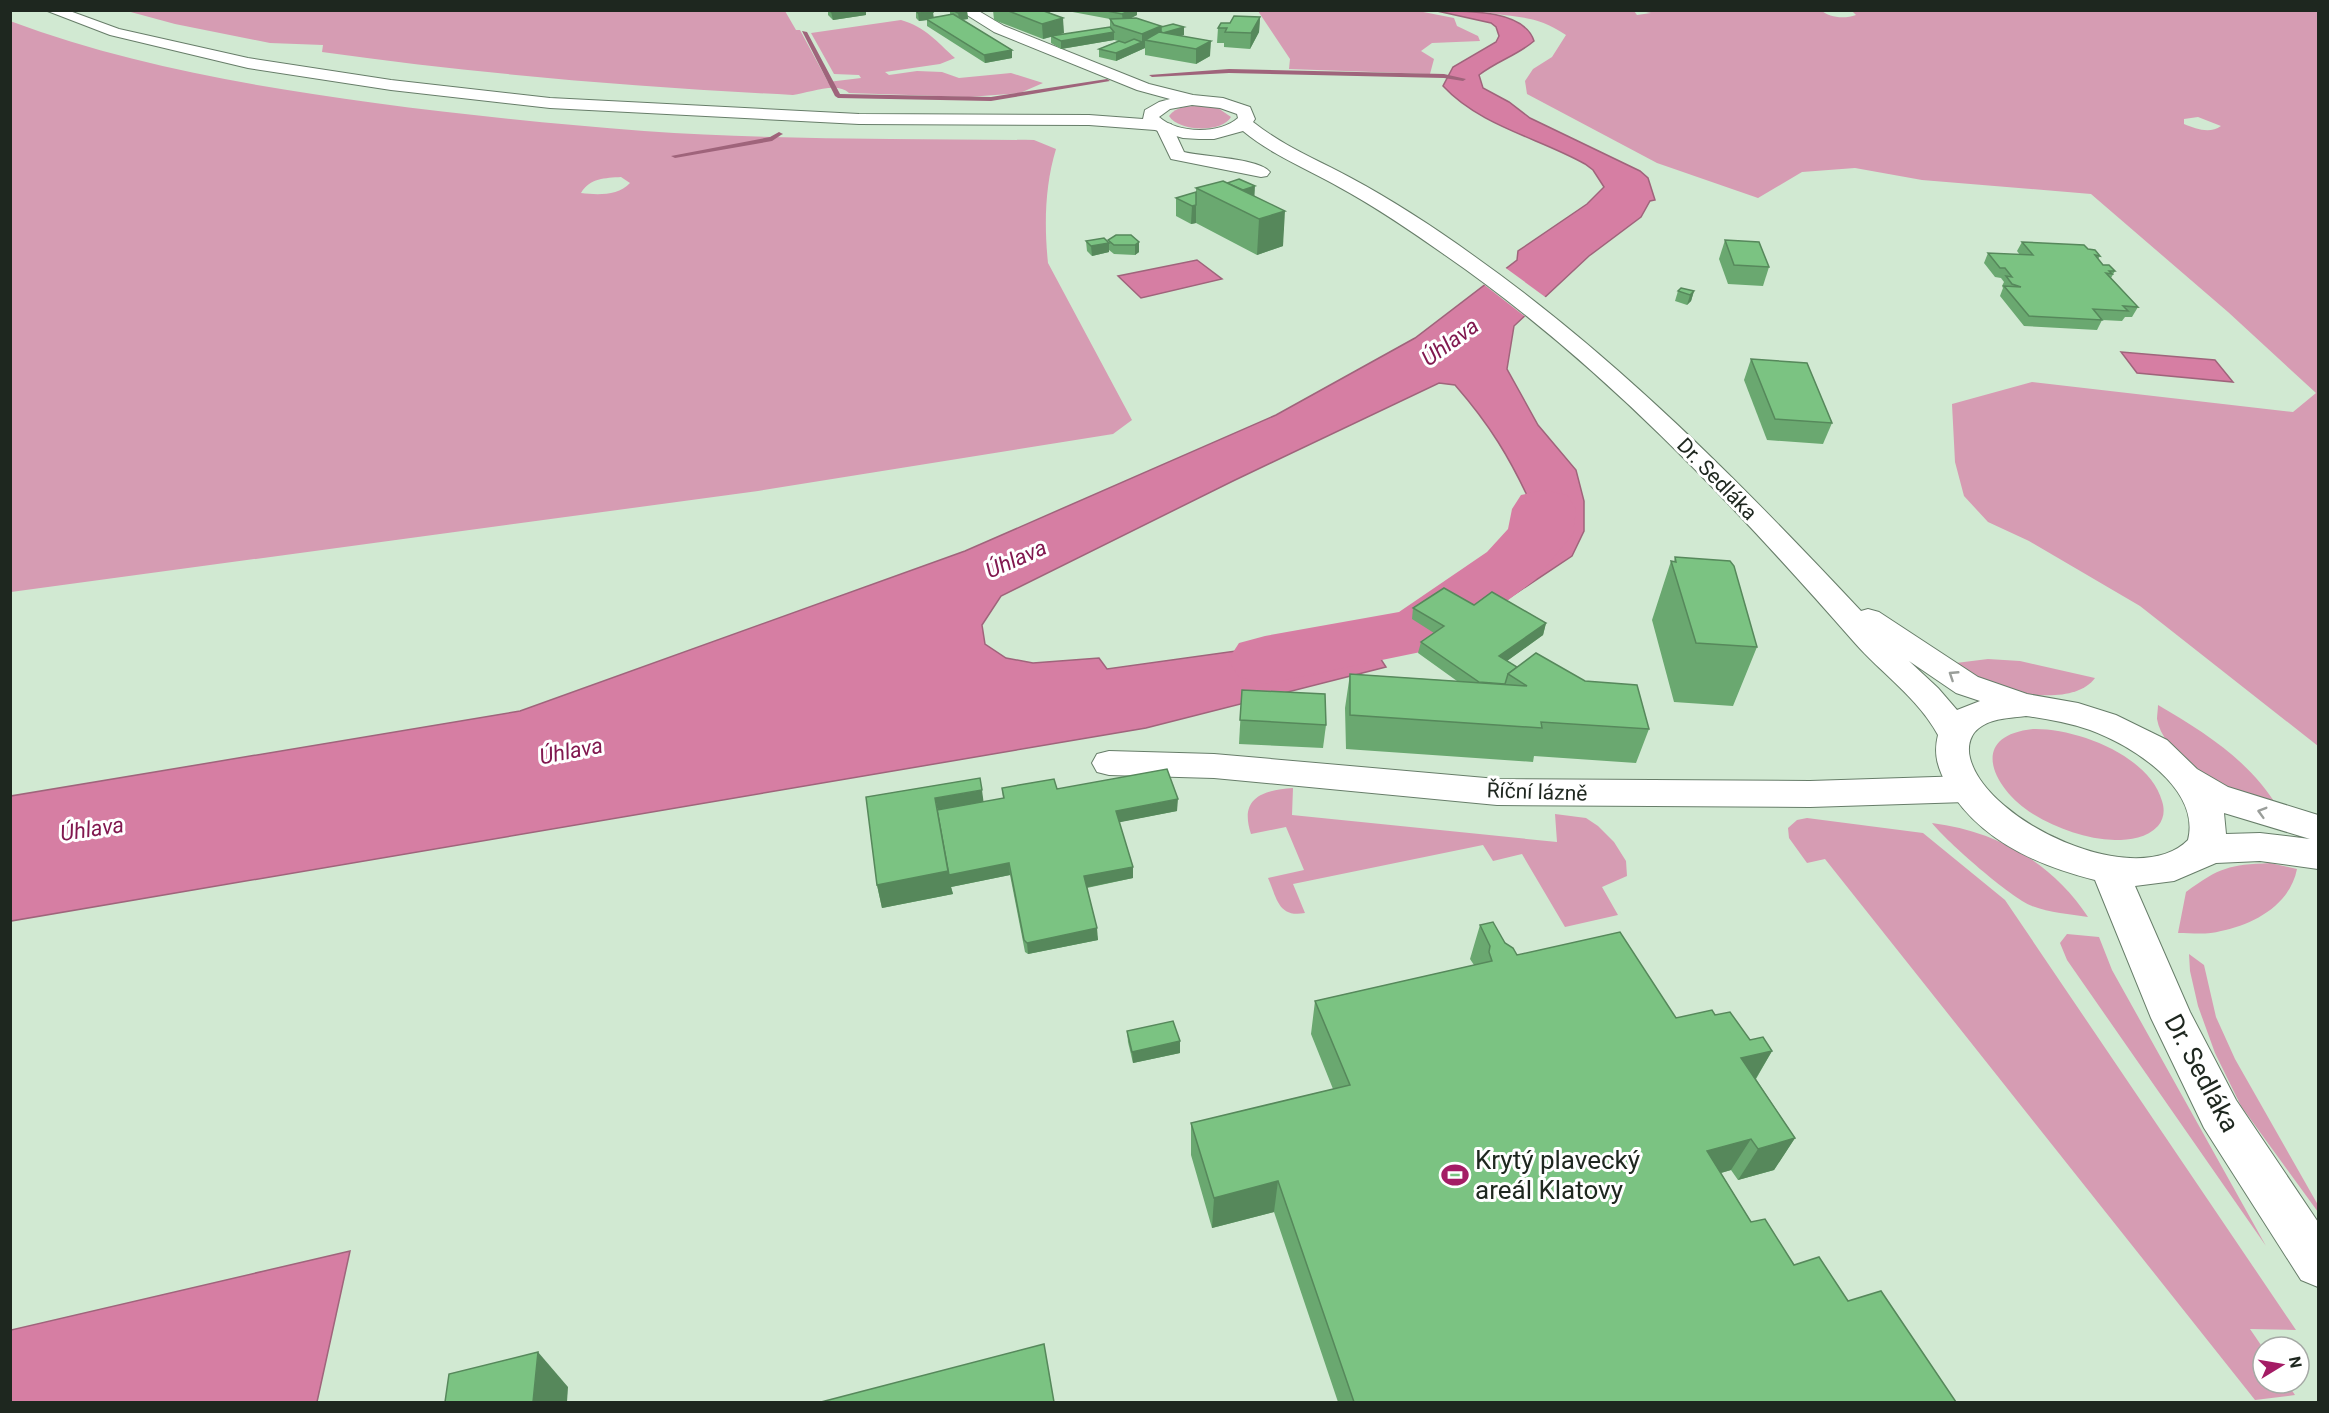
<svg xmlns="http://www.w3.org/2000/svg" width="2329" height="1413" font-family="Roboto,sans-serif">
	<rect width="100%" height="100%" fill="#d1e9d2"/>
	<!-- green -->
	<g fill="#d69cb3" fill-rule="evenodd">
		<path d="M 127,11 L 785,11 L 796,30 L 800,30 L 828,82 L 861,78 L 859,75 L 834,74 L 811,33 L 901,20 C 926,27 937,42 955,58 L 940,64 L 885,72 L 889,75 L 917,71 L 942,72 L 959,78 L 1011,73 L 1043,83 L 1020,93 L 969,97 L 849,93 C 837,81 809,93 793,95 C 635,87 479,74 322,52 L 323,45 L 270,43 L 175,24 Z"/>
		<polygon points="1258,11 1413,10 1454,18 1457,26 1478,36 1480,41 1432,43 1421,51 1434,59 1430,74 1289,69 1290,59"/>
		<path d="M 1634,11 L 1637,15 L 1651,13 L 1641,11 L 1821,10 C 1829,18 1845,19 1856,15 L 1851,10 L 2318,11 L 2318,746 L 2140,606 L 2029,541 L 1988,522 L 1964,496 L 1955,462 L 1952,404 L 2032,382 L 2293,412 L 2316,393 L 2228,312 L 2091,194 L 1922,180 L 1855,168 L 1802,172 L 1758,198 L 1657,163 L 1527,94 L 1525,81 L 1533,69 L 1552,57 L 1566,35 C 1533,13 1516,19 1481,11 ZM 2198,117 L 2221,126 C 2210,134 2196,129 2184,124 L 2184,119 Z"/>
		<path d="M 10,21 C 128,65 251,86 375,103 C 464,115 554,124 644,131 C 774,140 904,139 1034,140 L 1056,149 C 1045,185 1044,225 1048,263 L 1132,420 L 1113,434 L 758,491 L 11,592 ZM 621,177 L 630,183 C 618,196 597,195 581,193 C 590,178 605,178 621,177 Z"/>
		<path d="M 1200,106 L 1218,108 L 1231,117 C 1222,133 1179,132 1169,116 C 1176,106 1189,106 1200,106 Z"/>
		<path d="M 1988,659 L 2020,661 L 2095,678 C 2073,708 2002,693 1973,678 C 1967,674 1961,668 1956,663 Z"/>
		<path d="M 2158,705 C 2206,733 2250,761 2279,809 C 2242,799 2164,761 2157,719 C 2157,715 2158,709 2158,705 Z"/>
		<path d="M 2033,729 C 2076,728 2149,755 2162,801 C 2165,810 2164,819 2158,826 C 2147,838 2130,840 2115,840 C 2086,839 2058,829 2033,814 C 1994,790 1966,736 2033,729 Z"/>
		<path d="M 1293,788 L 1292,815 L 1557,842 L 1555,814 L 1586,818 L 1598,826 L 1614,842 L 1626,861 L 1627,876 L 1602,887 L 1618,915 L 1565,927 L 1522,854 L 1493,861 L 1483,845 L 1293,884 L 1305,913 C 1278,918 1277,898 1268,878 L 1304,870 L 1286,827 L 1251,834 C 1239,798 1262,790 1293,788 Z"/>
		<polygon points="1807,818 1923,833 2005,900 2296,1330 2250,1329 2263,1348 2263,1383 2287,1383 2295,1395 2255,1400 1825,859 1807,863 1789,838 1788,828 1797,820"/>
		<path d="M 1932,823 C 1996,831 2052,862 2088,917 C 2070,914 2050,913 2032,906 C 2011,898 1947,842 1932,823 Z"/>
		<path d="M 2270,863 L 2297,869 C 2290,905 2254,924 2221,931 C 2208,935 2192,933 2178,933 L 2186,892 C 2220,867 2229,865 2270,863 Z"/>
		<polygon points="2067,934 2099,937 2112,970 2266,1246 2067,960 2060,943"/>
		<polygon points="2189,954 2204,965 2216,1017 2235,1059 2318,1205 2318,1212 2241,1106 2215,1053 2198,1006 2190,971"/>
	</g>
	<!-- water -->
	<g fill="#d67ea3" stroke="#9f647b" stroke-width="1.5">
		<path d="M 1437,11 C 1464,11 1524,9 1534,41 C 1518,55 1497,61 1479,75 L 1483,88 L 1509,102 L 1530,118 L 1640,171 L 1648,178 L 1655,200 L 1650,201 L 1641,217 L 1589,256 L 1514,326 L 1507,369 L 1538,425 L 1576,470 L 1584,501 L 1584,531 L 1572,556 L 1506,600 L 1461,580 L 1523,528 L 1532,506 C 1510,458 1490,425 1455,385 L 1439,383 L 1233,481 L 1001,596 L 982,625 L 985,644 L 1006,658 L 1033,663 L 1099,658 L 1107,669 L 1364,633 L 1386,667 L 1146,728 L 11,921 L 11,796 L 520,711 L 965,551 L 1276,415 L 1415,338 L 1517,260 L 1518,251 L 1587,204 L 1604,187 L 1593,170 L 1585,164 C 1539,138 1480,126 1443,86 L 1453,67 L 1496,42 L 1499,36 L 1496,27 L 1491,23 Z"/>
		<polygon points="1197,260 1222,279 1141,298 1118,276"/>
		<polygon points="2121,352 2215,360 2233,382 2137,373"/>
		<polygon points="350,1251 317,1402 11,1402 11,1330"/>
	</g>
	<!-- pier -->
	<polygon fill="#d1e9d2" points="1503,266 1548,299 1527,318 1482,283"/>
	<g fill="none" stroke-linecap="round" stroke-linejoin="round">
		<!-- stream -->
		<g fill="#9f647b" fill-rule="evenodd">
			<polygon points="802,31 807,32 840,94 991,97 1107,79 1110,81 991,101 838,98 835,96"/>
			<polygon points="1229,69 1444,74 1466,79 1463,81 1444,78 1229,73 1152,77 1149,75"/>
			<polygon points="779,132 783,134 781,135 772,141 675,158 671,156 770,137"/>
		</g>
		<!-- river -->
		<polygon fill="#d67ea3" fill-rule="evenodd" points="1544,490 1567,495 1576,509 1573,534 1535,580 1445,647 1265,684 1239,677 1228,660 1239,643 1265,636 1399,612 1487,552 1508,529 1512,509 1521,495"/>
		<defs>
			<g id="street">
				<path d="M 1165,123 L 1171,124 L 1184,152 C 1203,157 1259,158 1270,172 L 1267,176 L 1261,177 L 1171,159 L 1156,128 L 1159,124 Z"/>
				<polygon points="1109,751 1214,754 1497,779 1810,781 1966,776 1978,780 1984,789 1978,798 1966,802 1810,807 1497,805 1214,778 1109,775 1097,772 1092,763 1097,754"/>
			</g>
			<path id="secondary" d="M 45,10 L 67,10 L 119,29 L 248,58 L 391,80 L 550,98 L 859,114 L 1089,115 L 1143,119 L 1145,110 L 1159,102 L 1170,99 L 1137,90 L 994,32 L 959,10 L 977,10 L 1004,26 L 1149,84 L 1193,95 L 1223,98 L 1250,107 L 1255,119 L 1253,122 C 1283,146 1318,160 1351,178 C 1394,201 1435,228 1474,256 C 1618,358 1741,483 1861,611 L 1868,609 L 1879,612 L 1978,677 L 2027,694 L 2078,703 L 2116,715 L 2167,740 L 2197,769 L 2228,787 L 2318,815 L 2318,869 L 2260,861 L 2216,863 L 2174,881 L 2135,886 L 2190,1012 L 2236,1100 L 2318,1222 L 2318,1287 L 2301,1280 L 2204,1128 L 2151,1018 L 2095,880 C 2038,866 1979,840 1948,787 C 1938,769 1933,755 1938,735 C 1918,698 1881,673 1854,642 C 1730,501 1600,362 1445,255 C 1411,231 1376,207 1339,187 C 1307,169 1272,155 1243,131 L 1214,139 L 1199,139 L 1183,138 L 1155,130 L 1089,125 L 859,124 L 550,108 L 391,90 L 248,68 L 110,35 ZM 1192,105 L 1220,108 L 1237,114 L 1238,118 C 1220,134 1178,134 1159,117 L 1170,109 ZM 1909,661 L 1956,693 L 1980,701 L 1957,710 L 1938,688 ZM 2026,716 C 2048,719 2069,723 2090,730 C 2131,745 2201,788 2188,840 C 2137,892 1986,822 1970,758 C 1967,746 1970,733 1982,726 C 1995,718 2011,718 2026,716 ZM 2224,813 L 2310,839 L 2260,833 L 2226,834 Z"/>
		</defs>
		<!-- street casing -->
		<use href="#street" stroke="#677d69" stroke-width="2"/>
		<!-- secondary casing -->
		<use href="#secondary" stroke="#677d69" stroke-width="2"/>
		<!-- street -->
		<use href="#street" fill="#fff" fill-rule="evenodd"/>
		<!-- secondary -->
		<use href="#secondary" fill="#fff" fill-rule="evenodd"/>
	</g>
	<!-- wall -->
	<g fill="#6aa870">
		<polygon points="828,10 866,10 866,15 833,20 828,15"/>
		<polygon points="916,10 932,11 933,17 950,15 950,10 967,11 968,19 962,20 1012,50 1012,58 985,63 927,26 927,20 919,21 916,18"/>
		<polygon points="993,10 1050,10 1050,14 1064,33 1058,35 1110,27 1110,19 1062,10 1137,10 1137,15 1131,18 1161,26 1184,27 1184,35 1181,36 1210,56 1196,64 1145,55 1145,48 1116,61 1099,57 1099,49 1118,41 1114,40 1061,49 1051,43 1051,37 1043,39 994,20"/>
		<polygon points="1260,17 1259,32 1250,49 1224,47 1224,43 1217,43 1218,28 1230,23"/>
		<polygon points="1196,188 1255,196 1283,246 1257,255 1196,223 1191,224 1176,216 1176,198 1196,192"/>
		<polygon points="1131,235 1139,252 1135,255 1114,254 1109,250 1109,252 1092,256 1087,251 1086,241 1109,242 1108,240"/>
		<polygon points="1725,240 1769,267 1763,286 1728,284 1719,259"/>
		<polygon points="2022,242 2088,249 2100,256 2098,259 2103,265 2115,271 2111,278 2138,307 2132,317 2125,317 2122,321 2102,320 2097,330 2024,326 2000,296 2003,288 2002,286 2004,282 2001,278 1995,277 1984,263 1988,253 2020,255 2017,251"/>
		<polygon points="1678,291 1694,291 1691,301 1687,305 1675,301"/>
		<polygon points="1751,359 1832,423 1823,444 1767,440 1744,380"/>
		<polygon points="1675,557 1757,647 1733,706 1674,702 1652,620 1671,561 1674,562"/>
		<polygon points="1474,605 1546,623 1543,635 1507,661 1517,667 1649,729 1636,763 1534,756 1533,762 1346,749 1345,708 1350,674 1457,681 1418,653 1421,642 1434,633 1412,619 1413,608"/>
		<polygon points="1242,690 1326,725 1323,748 1239,744"/>
		<polygon points="1002,788 1057,789 1177,811 1119,822 1133,867 1133,878 1087,888 1098,940 1028,954 1025,952 1010,875 951,887 953,894 882,908 877,885 984,802 1003,798"/>
		<polygon points="1480,925 1505,943 1517,955 1676,1018 1715,1015 1750,1040 1772,1051 1756,1079 1795,1138 1774,1170 1738,1180 1731,1170 1721,1173 1751,1222 1794,1265 1848,1301 1956,1402 1338,1402 1274,1212 1212,1228 1191,1155 1191,1123 1333,1089 1311,1034 1315,1001 1474,965 1470,959"/>
		<polygon points="1127,1031 1180,1041 1180,1053 1133,1063 1128,1042"/>
	</g>
	<!-- shaded-wall -->
	<g fill="#56885b">
		<polygon points="844,10 866,10 866,15 833,20 831,12"/>
		<polygon points="1131,10 1137,10 1137,15 1123,22 1122,14"/>
		<polygon points="967,11 968,19 959,20 958,13"/>
		<polygon points="933,12 934,19 926,19 927,20 919,21 918,13"/>
		<polygon points="1260,17 1259,32 1250,49 1251,33"/>
		<polygon points="1063,18 1064,33 1043,39 1042,24"/>
		<polygon points="1161,26 1184,27 1184,35 1161,41 1145,40 1145,48 1116,61 1116,53 1142,42 1142,34"/>
		<polygon points="1114,32 1114,40 1061,49 1061,41"/>
		<polygon points="1211,41 1210,56 1196,64 1196,49"/>
		<polygon points="1012,50 1012,58 985,63 984,55"/>
		<polygon points="1255,186 1254,205 1216,198"/>
		<polygon points="1196,205 1196,223 1191,224 1192,206"/>
		<polygon points="1285,211 1283,246 1257,255 1259,219"/>
		<polygon points="1139,242 1139,252 1135,255 1135,245"/>
		<polygon points="1109,243 1109,252 1092,256 1091,246"/>
		<polygon points="1694,291 1691,301 1687,305 1690,295"/>
		<polygon points="1546,623 1543,635 1497,668 1499,656"/>
		<polygon points="982,790 985,813 940,822 935,798"/>
		<polygon points="1178,799 1177,811 1116,823 1116,811"/>
		<polygon points="1009,863 1010,875 951,887 953,894 882,908 877,885 948,871"/>
		<polygon points="1133,867 1133,878 1084,888 1084,876"/>
		<polygon points="1097,928 1098,940 1028,954 1027,943"/>
		<polygon points="1180,1041 1180,1053 1133,1063 1132,1052"/>
		<polygon points="1772,1051 1753,1083 1741,1058"/>
		<polygon points="1795,1138 1774,1170 1738,1180 1758,1149"/>
		<polygon points="1751,1139 1731,1170 1689,1182 1707,1151"/>
		<polygon points="1278,1181 1274,1212 1212,1228 1214,1198"/>
		<polygon points="538,1352 568,1387 567,1402 533,1402"/>
	</g>
	<!-- building -->
	<g fill="#7bc382" stroke="#56885b" stroke-width="1.5">
		<polygon points="830,10 844,10 831,12"/>
		<polygon points="916,10 932,10 933,12 918,13"/>
		<polygon points="952,10 966,10 967,11 958,13"/>
		<polygon points="1006,10 1041,10 1063,18 1042,24"/>
		<polygon points="1102,10 1131,10 1122,14"/>
		<polygon points="953,14 1012,50 984,55 926,19"/>
		<polygon points="1234,16 1260,17 1251,33 1225,32 1227,28 1218,28 1221,23 1230,23"/>
		<polygon points="1136,18 1161,26 1142,34 1114,25 1110,19"/>
		<polygon points="1173,24 1184,27 1163,33 1161,32 1161,27"/>
		<polygon points="1110,27 1114,32 1061,41 1051,36"/>
		<polygon points="1159,32 1211,41 1196,49 1145,40"/>
		<polygon points="1134,39 1142,42 1116,53 1099,49 1119,41 1125,43"/>
		<polygon points="1239,179 1255,186 1243,190 1227,183"/>
		<polygon points="1223,181 1285,211 1259,219 1196,188"/>
		<polygon points="1196,192 1196,205 1192,206 1176,198"/>
		<polygon points="1116,235 1131,235 1139,242 1135,245 1114,245 1108,240"/>
		<polygon points="1104,238 1109,243 1091,246 1086,241"/>
		<polygon points="1725,240 1759,242 1769,267 1734,265"/>
		<polygon points="2022,242 2084,245 2088,249 2095,250 2100,256 2095,255 2103,265 2109,265 2115,271 2109,271 2112,274 2106,273 2138,307 2123,306 2128,311 2093,309 2102,320 2029,316 2004,286 2021,287 2012,284 2006,276 2012,277 2005,268 2000,268 1988,253 2033,255"/>
		<polygon points="1681,288 1694,291 1690,295 1678,291"/>
		<polygon points="1751,359 1807,363 1832,423 1775,419"/>
		<polygon points="1675,557 1730,561 1734,566 1757,647 1696,643 1671,561 1676,562"/>
		<polygon points="1444,588 1474,605 1492,592 1546,623 1499,656 1517,667 1508,674 1505,684 1479,682 1421,642 1444,626 1413,608"/>
		<polygon points="1536,653 1585,681 1637,685 1649,729 1541,722 1542,728 1350,715 1350,674 1527,686 1508,674"/>
		<polygon points="1242,690 1325,694 1326,725 1240,720"/>
		<polygon points="1167,769 1178,799 1116,811 1133,867 1084,876 1097,928 1027,943 1024,940 1009,863 949,875 937,810 1004,798 1002,788 1054,779 1057,789"/>
		<polygon points="980,778 982,790 935,798 948,871 877,885 866,797"/>
		<polygon points="1493,922 1505,943 1513,948 1517,955 1620,932 1676,1018 1712,1010 1715,1015 1730,1012 1750,1040 1763,1037 1772,1051 1741,1058 1795,1138 1758,1149 1751,1139 1707,1151 1751,1222 1765,1219 1794,1265 1819,1257 1848,1301 1881,1291 1956,1402 1354,1402 1278,1181 1214,1198 1191,1123 1350,1085 1315,1001 1492,961 1489,952 1490,946 1480,925"/>
		<polygon points="1173,1021 1180,1041 1132,1052 1127,1031"/>
		<polygon points="1044,1344 1054,1402 821,1402"/>
		<polygon points="538,1352 533,1402 445,1402 449,1374"/>
	</g>
	<!-- one-way arrows -->
	<defs><path id="oneway-chevron" d="M-2-3.5L2.5 0L-2 3.5" fill="none" stroke-width="1.6" stroke-linecap="round" stroke-linejoin="round" transform="scale(1.5)"/></defs>
	<g stroke="#9a9e9a">
		<use href="#oneway-chevron" transform="translate(1953 675) rotate(-147)"/>
		<use href="#oneway-chevron" transform="translate(2262 812) rotate(-164)"/>
	</g>
	<!-- icons -->
	<defs>
		<symbol id="stadium-bare" viewBox="-9 -9 18 18"><path d="M0-5a6.5 5 0 1 0 0 10a6.5 5 0 1 0 0-10ZM-3.5-1.8h7v3.6h-7Z" fill="#a41c65" stroke="#fff" stroke-width="2.5" paint-order="stroke"/></symbol>
	</defs>
	<g fill-rule="evenodd">
		<use href="#stadium-bare" x="1436" y="1156" width="38" height="38"/>
	</g>
	<g text-anchor="middle" dominant-baseline="central" stroke-width="6" stroke-linejoin="round" paint-order="stroke">
		<!-- street labels -->
		<g font-size="21" fill="#1e271f" stroke="#fff">
			<text transform="translate(1717 479) rotate(46)">Dr. Sedláka</text>
			<text transform="translate(1537 792) rotate(2)">Říční lázně</text>
		</g>
		<!-- water labels -->
		<g font-size="22" font-style="italic" fill="#81184f" stroke="#fff">
			<text transform="translate(1450 342) rotate(-36)">Úhlava</text>
			<text transform="translate(1016 559) rotate(-24)">Úhlava</text>
			<text transform="translate(571 751) rotate(-11)">Úhlava</text>
			<text transform="translate(92 829) rotate(-8)">Úhlava</text>
		</g>
		<!-- near-street labels -->
		<g font-size="26" fill="#1e271f" stroke="#fff">
			<text transform="translate(2202 1073) rotate(62)">Dr. Sedláka</text>
		</g>
		<!-- near-poi labels -->
		<g font-size="26" fill="#1e271f" stroke="#fff" text-anchor="start">
			<text x="1475" y="1160">Krytý plavecký<tspan x="1475" dy="30">areál Klatovy</tspan></text>
		</g>
	</g>
	<!-- border -->
	<rect width="2329" height="1413" fill="none" stroke="#1e271f" stroke-width="24"/>
	<!-- north arrow -->
	<g transform="translate(2281 1365) rotate(79)"><circle r="28" fill="#ffffff" stroke="#a5a9a5" stroke-width="1.5"/>
	<path d="M0-4.5L10 22L0 15L-10 22Z" fill="#a41c65"/>
	<text y="-9" font-size="16" font-weight="bold" text-anchor="middle" fill="#1e271f">N</text>
	</g>
</svg>
